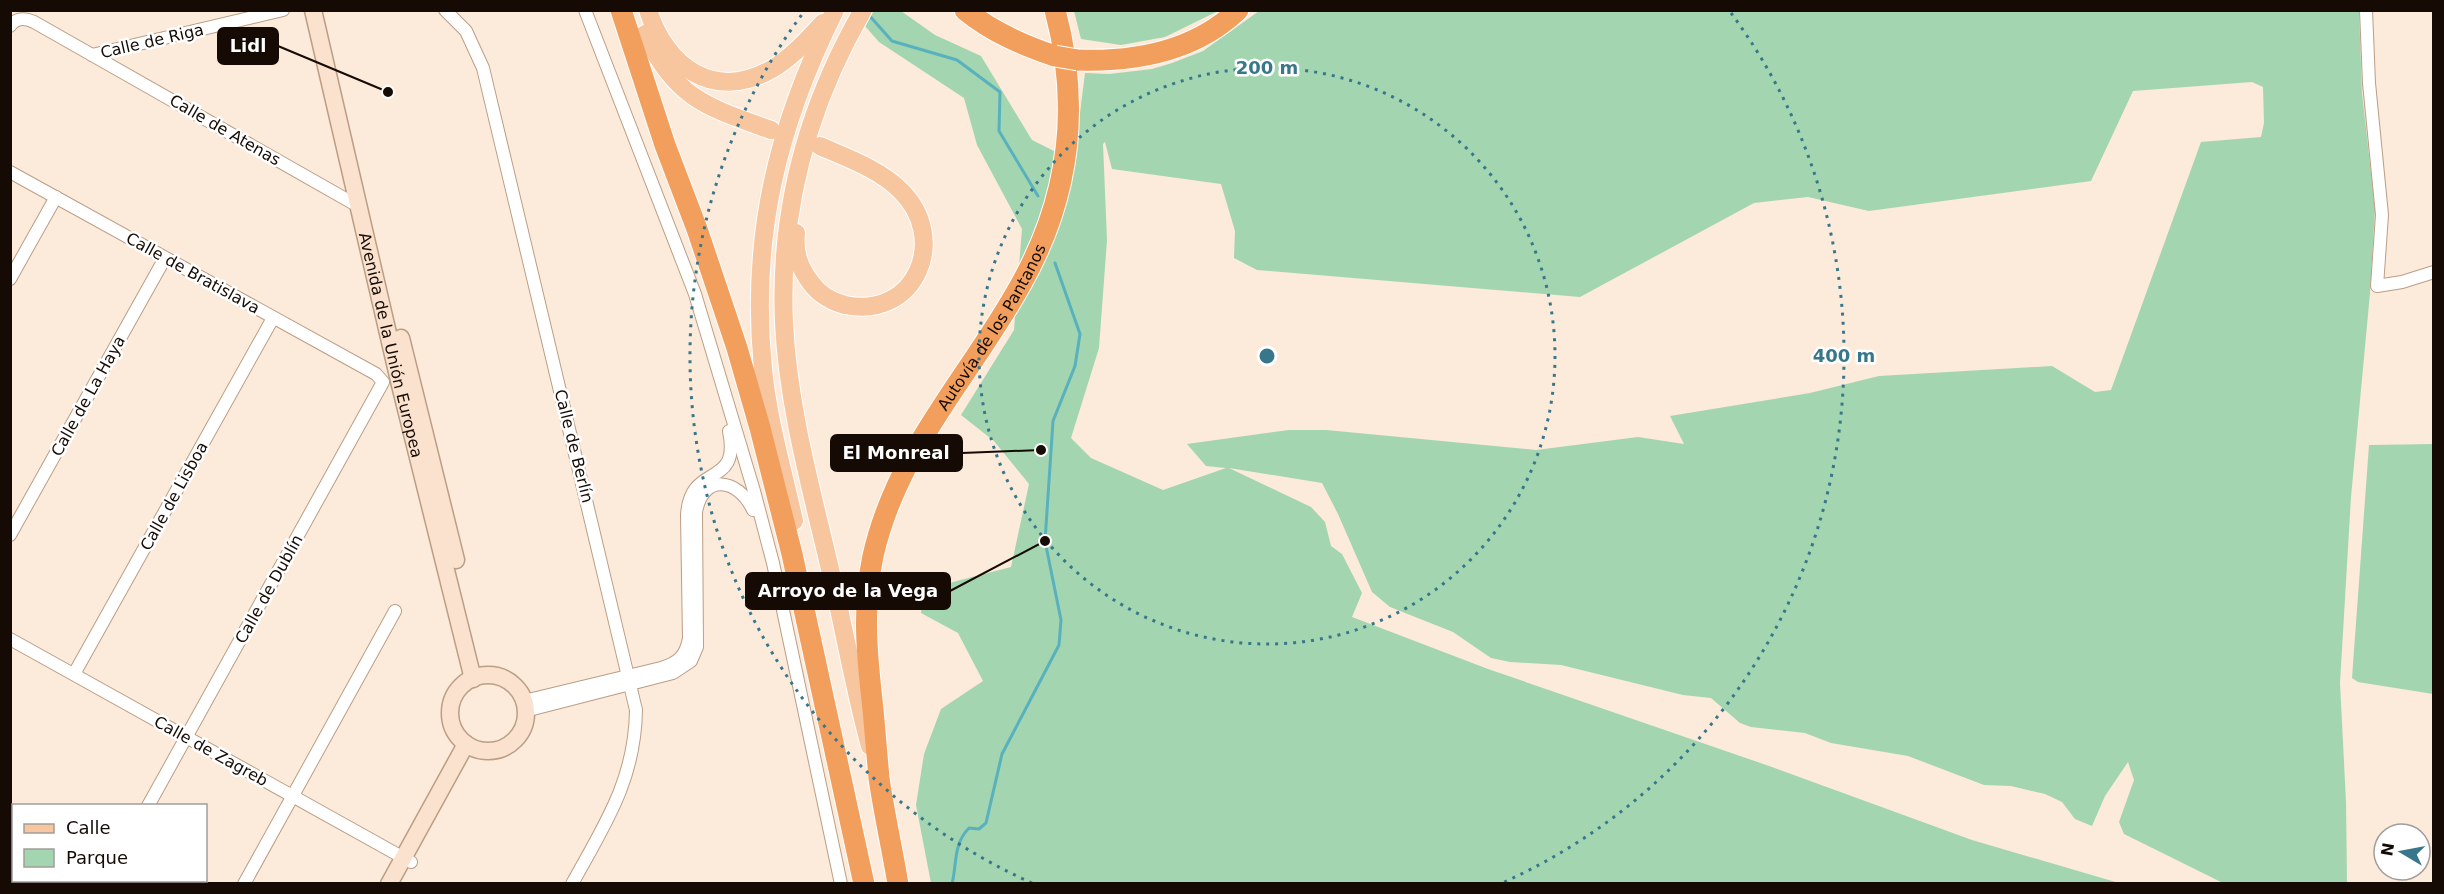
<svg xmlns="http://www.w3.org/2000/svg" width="2444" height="894" font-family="'DejaVu Sans',sans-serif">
	<rect width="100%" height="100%" fill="#fceada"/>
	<!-- green -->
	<g fill="#a3d5b1" fill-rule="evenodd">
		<path d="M 852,11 L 901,11 L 935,35 L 981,56 L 1032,140 L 1074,161 L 1085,73 L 1109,74 L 1152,69 L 1172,63 L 1203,51 L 1259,11 L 2359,11 L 2362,93 L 2375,209 L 2370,293 L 2351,497 L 2340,683 L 2346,802 L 2347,883 L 2223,883 L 2124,834 L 2119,822 L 2134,780 L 2128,762 L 2105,796 L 2092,826 L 2075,819 L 2062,802 L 2045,794 L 2011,786 L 1984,785 L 1908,756 L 1831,743 L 1805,733 L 1751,727 L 1740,723 L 1711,698 L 1683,695 L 1561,665 L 1510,662 L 1491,658 L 1453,632 L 1390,607 L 1372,592 L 1338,514 L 1322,483 L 1229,468 L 1311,507 L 1325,522 L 1331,546 L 1342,554 L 1362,593 L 1352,617 L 1488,669 L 1772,767 L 1972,840 L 2119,883 L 931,883 L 916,805 L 924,754 L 941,709 L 983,681 L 958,633 L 921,613 L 923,594 L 953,582 L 1011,567 L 1029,484 L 994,441 L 961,415 L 1014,330 L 1022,229 L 977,145 L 964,98 L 879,42 ZM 2252,82 L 2263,87 L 2264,123 L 2261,137 L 2201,142 L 2111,390 L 2095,392 L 2052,366 L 1879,376 L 1810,393 L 1670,416 L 1684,444 L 1638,437 L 1536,450 L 1326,430 L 1289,430 L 1187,444 L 1206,466 L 1226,468 L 1163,490 L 1091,458 L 1071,438 L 1099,348 L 1107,240 L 1103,144 L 1105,142 L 1112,169 L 1221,184 L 1235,231 L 1234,258 L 1257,270 L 1580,297 L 1754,203 L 1808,197 L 1869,211 L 2091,181 L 2133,91 Z"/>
		<polygon points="1074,11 1074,10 1218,11 1165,37 1121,45 1081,39"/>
		<polygon points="2433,444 2433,694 2358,682 2352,678 2369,445"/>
	</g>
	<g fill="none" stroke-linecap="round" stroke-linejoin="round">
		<!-- stream -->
		<g stroke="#58b1bc" stroke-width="3">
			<polyline points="868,14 892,41 957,60 1000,92 999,131 1038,196"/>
			<path d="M 952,884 C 957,864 953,844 969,828 L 979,829 L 986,823 L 1002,754 L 1059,645 L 1061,620 L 1045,541 L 1053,421 L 1075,366 L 1080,334 L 1055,263"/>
		</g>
		<defs>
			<g id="street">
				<path d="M 445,10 L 466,31 L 483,68 L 636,710 C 635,780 605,824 572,884"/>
				<polyline points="585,10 695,294 754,491 773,563 841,884"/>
				<polyline points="2366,10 2369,83 2382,215 2377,286 2402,282 2434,272"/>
				<path d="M 10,26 C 17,17 25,18 34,22 L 358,206"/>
				<polyline points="92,55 283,10"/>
				<polyline points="10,172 376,374 383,382 148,806"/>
				<polyline points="10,279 56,197"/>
				<polyline points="10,535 165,258"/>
				<polyline points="10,639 411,862"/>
				<polyline points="74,674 273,318"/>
				<path d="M 524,701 L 661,668 C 678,663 686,656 689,638 L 687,515 C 690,461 741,490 729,431"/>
				<path d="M 525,711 L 673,673 L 691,661 L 697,647 L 696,512 C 703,473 738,478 753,510"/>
				<polyline points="104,884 106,880"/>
				<polyline points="244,884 395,611"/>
			</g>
			<g id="secondary">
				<path id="s1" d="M 313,10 L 400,385 L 473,679"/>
				<polyline points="401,338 456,560"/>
				<circle cx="488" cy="713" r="38"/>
				<polyline points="389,884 466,744"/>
			</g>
			<g id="primary">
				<path d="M 648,10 C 666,67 714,102 772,69 C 791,58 807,40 823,23"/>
				<path d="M 863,10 C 807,107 779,210 784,323 C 788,406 811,488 830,569 C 844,627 854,688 870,746"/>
				<path d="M 645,34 C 676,99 707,107 771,130"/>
				<path d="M 796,233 C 794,253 799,267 811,283 C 819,294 832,302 845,305 C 916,320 950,238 900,190 C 879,169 847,158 820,146"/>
				<path d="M 794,521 C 783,471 768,420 763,369 C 750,237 777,127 835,10"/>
			</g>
			<g id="highway">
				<polyline points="621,10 665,145 697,229 737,348 760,428 792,554 864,884"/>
				<path d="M 965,10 C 992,32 1022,45 1055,56"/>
				<path d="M 1078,60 C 1135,62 1195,51 1238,10"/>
				<path id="s2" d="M 898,884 C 892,848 884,813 879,778 C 877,755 875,732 873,709 C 867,657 862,608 873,556 C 897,449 970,377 1021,284 C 1070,197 1081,107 1055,10"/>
			</g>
		</defs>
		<!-- street casing -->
		<use href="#street" stroke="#bb9e85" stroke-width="14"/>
		<!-- secondary casing -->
		<use href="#secondary" stroke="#bb9e85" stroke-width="19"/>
		<!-- primary casing -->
		<use href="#primary" stroke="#fff" stroke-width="20"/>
		<!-- highway casing -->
		<use href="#highway" stroke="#fff" stroke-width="23"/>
		<!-- street -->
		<use href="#street" stroke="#fff" stroke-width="12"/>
		<!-- secondary -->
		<use href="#secondary" stroke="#fbe2ce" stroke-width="16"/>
		<!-- primary -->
		<use href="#primary" stroke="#f7c59e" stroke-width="18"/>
		<!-- highway -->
		<use href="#highway" stroke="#f29f5d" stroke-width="21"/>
		<defs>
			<polyline id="highway-bridge" points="1055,56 1078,60"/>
		</defs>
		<!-- highway-bridge casing -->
		<use href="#highway-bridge" stroke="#fff" stroke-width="23" stroke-linecap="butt"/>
		<!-- highway-bridge -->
		<use href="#highway-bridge" stroke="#f29f5d" stroke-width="21"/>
	</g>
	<!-- distance rings -->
	<g fill="none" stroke="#38778b" stroke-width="3" stroke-dasharray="3 6">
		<circle cx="1267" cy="356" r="288"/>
		<path d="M1032 883A577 577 0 0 1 803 13M1731 13A577 577 0 0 1 1502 883"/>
	</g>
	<g text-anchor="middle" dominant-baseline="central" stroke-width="5" stroke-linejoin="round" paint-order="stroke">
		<!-- street labels -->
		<g font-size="16" fill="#150b04" stroke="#fff">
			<text transform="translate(152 41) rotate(-13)">Calle de Riga</text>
			<text transform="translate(225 130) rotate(30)">Calle de Atenas</text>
			<text transform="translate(193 273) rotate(29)">Calle de Bratislava</text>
			<text stroke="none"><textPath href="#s2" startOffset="590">Autovía de los Pantanos</textPath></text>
			<text stroke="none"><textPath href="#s1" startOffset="344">Avenida de la Unión Europea</textPath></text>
			<text transform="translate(88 396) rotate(-61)">Calle de La Haya</text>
			<text transform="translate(574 446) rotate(76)">Calle de Berlín</text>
			<text transform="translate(174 496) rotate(-61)">Calle de Lisboa</text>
			<text transform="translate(269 589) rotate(-61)">Calle de Dublín</text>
			<text transform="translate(211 751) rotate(29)">Calle de Zagreb</text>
		</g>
	</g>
	<circle cx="1267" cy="356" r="9" fill="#38778b" stroke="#fff" stroke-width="3"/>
	<g font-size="18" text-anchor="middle" font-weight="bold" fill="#38778b" stroke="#fff" stroke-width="5" stroke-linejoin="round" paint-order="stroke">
		<text x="1267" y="74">200 m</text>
		<text x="1844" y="362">400 m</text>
	</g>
	<!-- callouts -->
	<path fill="none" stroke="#150b04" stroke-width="2" d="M388 92L278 46M1041 450L962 453M1045 541L950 591"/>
	<g fill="#150b04" stroke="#fff" stroke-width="2">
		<circle cx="388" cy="92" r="6"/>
		<circle cx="1041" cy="450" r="6"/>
		<circle cx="1045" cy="541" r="6"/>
	</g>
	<g fill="#150b04" stroke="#150b04" stroke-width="2">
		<rect x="218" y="28" width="60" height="36" rx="6"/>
		<rect x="831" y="435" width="131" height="36" rx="6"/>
		<rect x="746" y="573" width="204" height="36" rx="6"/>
	</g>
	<g font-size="18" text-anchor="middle" font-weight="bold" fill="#fff">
		<text x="248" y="52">Lidl</text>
		<text x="896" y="459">El Monreal</text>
		<text x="848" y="597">Arroyo de la Vega</text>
	</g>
	<!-- border -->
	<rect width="2444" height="894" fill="none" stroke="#150b04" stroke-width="24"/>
	<!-- legend -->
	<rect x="12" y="804" width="195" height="78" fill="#ffffff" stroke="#a19d9b" stroke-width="1.5"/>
	<rect x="24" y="824" width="30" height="9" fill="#f7c59e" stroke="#a19d9b" stroke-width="1.5"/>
	<text x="66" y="834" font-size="18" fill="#150b04">Calle</text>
	<rect x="24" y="849" width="30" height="18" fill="#a3d5b1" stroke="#a19d9b" stroke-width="1.5"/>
	<text x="66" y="864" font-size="18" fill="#150b04">Parque</text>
	<!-- north arrow -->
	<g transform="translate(2402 852) rotate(280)"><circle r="28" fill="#ffffff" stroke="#a19d9b" stroke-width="1.5"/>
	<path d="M0-4.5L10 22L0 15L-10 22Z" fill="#38778b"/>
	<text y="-9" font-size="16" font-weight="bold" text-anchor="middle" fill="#150b04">N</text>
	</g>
</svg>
